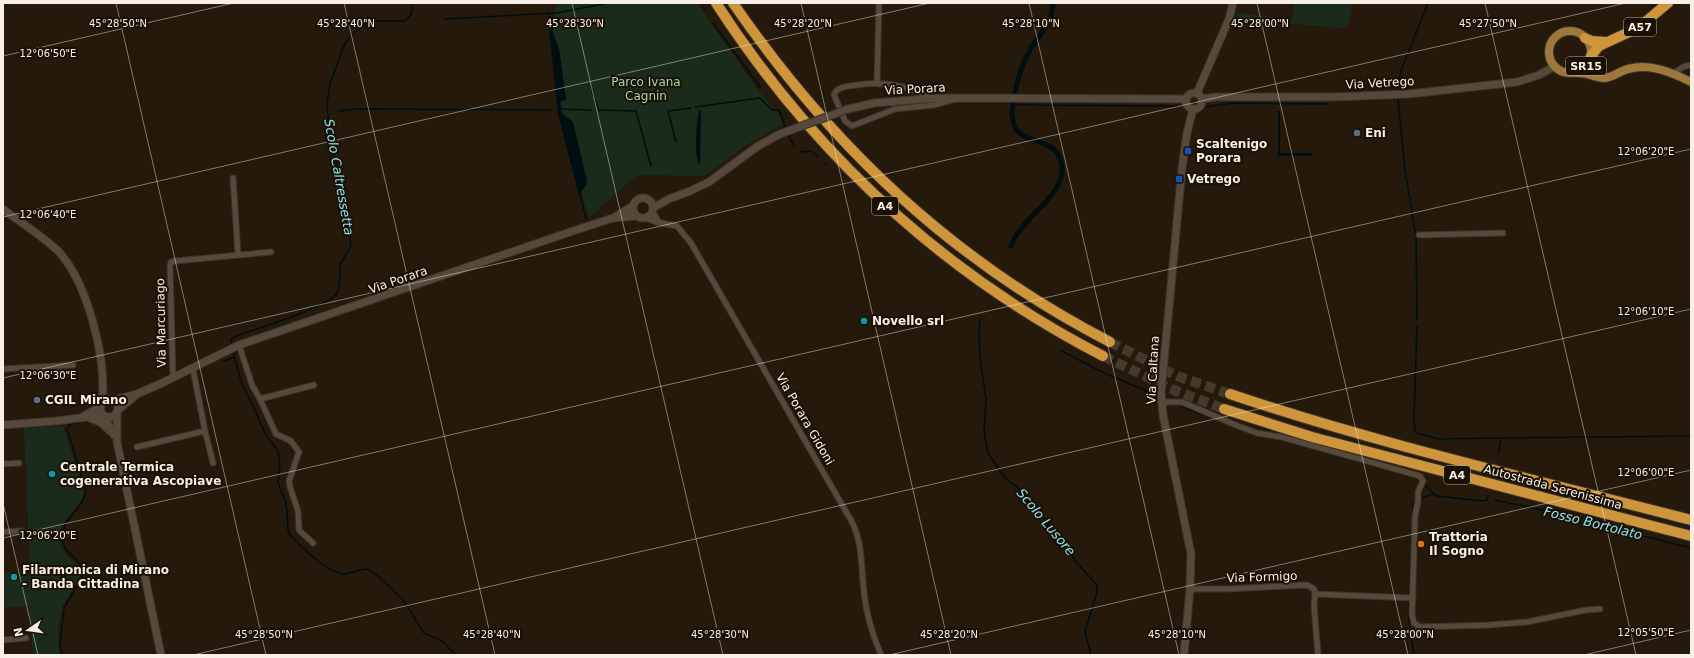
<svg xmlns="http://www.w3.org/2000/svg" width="1694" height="658" font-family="'DejaVu Sans',sans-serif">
	<rect width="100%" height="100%" fill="#24190a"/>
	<!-- green -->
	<g fill="#1a2b1c">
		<polygon points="556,3 697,3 757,89 777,112 783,124 750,143 704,176 641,175 636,176 589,218 580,187 562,112 552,19 556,9"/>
		<polygon points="1294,3 1353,3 1347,29 1235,18 1237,13 1292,19"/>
		<path d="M 63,426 L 84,493 C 79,513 52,521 61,546 C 64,557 78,562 81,573 C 77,586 68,595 63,606 C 58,615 57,645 60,655 L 33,655 L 29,606 L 3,608 L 3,573 L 30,571 L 24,428 Z"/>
	</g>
	<!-- water -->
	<g fill="#000e12">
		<polygon points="551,16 553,33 559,48 566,99 560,102 562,113 573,122 587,181 586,185 579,195 558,114 548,19"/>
		<path d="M 699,110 L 701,111 L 700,166 C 693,157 697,123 699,110 Z"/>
		<polygon points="1278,111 1280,111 1280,153 1312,153 1312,156 1278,156"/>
	</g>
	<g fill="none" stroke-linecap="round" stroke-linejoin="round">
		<!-- stream -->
		<g stroke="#000e12" stroke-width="1.5">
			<polyline points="701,3 705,10"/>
			<polyline points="549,13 549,20"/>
			<polyline points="444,19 557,13 609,3"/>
			<polyline points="713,23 760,87"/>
			<polyline points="591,87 594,97"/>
			<polyline points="1398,88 1401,71 1428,3"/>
			<polyline points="595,100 599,110"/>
			<polyline points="1398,100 1405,170 1416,237 1417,320"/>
			<polyline points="1013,105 1178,106"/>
			<polyline points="695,107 760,98 772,110 778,110 780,112 786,129"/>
			<polyline points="1206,107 1233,103 1328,104"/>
			<polyline points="557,109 591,110"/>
			<polyline points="598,110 636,111 651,166"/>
			<polyline points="339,111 356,109 552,110"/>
			<polyline points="788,134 794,146"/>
			<polyline points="676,142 668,111 691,108"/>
			<polyline points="801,152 811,151 818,156"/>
			<polyline points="824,163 827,165"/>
			<polyline points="580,194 586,218"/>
			<polyline points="980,319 979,331 980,356 986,400 984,431 988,453 1004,477 1024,493 1078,564 1097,585 1097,592 1085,632 1091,655"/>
			<polyline points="1417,326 1414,417 1415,431 1417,433 1438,439 1501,438 1498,454"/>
			<path d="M 232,346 L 231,340 L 234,337 C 254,329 328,308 337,293 C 342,284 338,273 341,263 C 344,256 350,251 351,244 L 329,126 L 327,104 L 330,84 L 345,43 L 359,28 L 369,23 L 375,21 L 405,21 L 411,15 L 413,3"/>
			<polyline points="1060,350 1104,373 1151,393"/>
			<path d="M 233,352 L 242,384 L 254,408 L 266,435 L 278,451 L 280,464 L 278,483 L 285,500 L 287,511 L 288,530 L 290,535 C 300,546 328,573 343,574 C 351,574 359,569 367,569 L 376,574 L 404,601 L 424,633 L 442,641 L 456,655"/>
			<polyline points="224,361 234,357"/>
			<polyline points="1181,406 1214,419"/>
			<polyline points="1229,425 1247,432"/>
			<polyline points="1501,438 1691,436"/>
			<polyline points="1278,439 1404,474"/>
			<polyline points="1425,485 1435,495"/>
			<polyline points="1419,499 1433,494 1437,496 1482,501 1487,500 1488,496"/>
			<polyline points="1495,500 1547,511 1559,518 1579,523 1595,524 1691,548"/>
			<path d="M 62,655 L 60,643 L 64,608 L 84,573 C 83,561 66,555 63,543 C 58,520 83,511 86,491 L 67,429 L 69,425 L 80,422"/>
			<polyline points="1414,655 1409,622 1413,505 1416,501"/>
		</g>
		<!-- canal -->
		<path stroke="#000e12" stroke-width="5" d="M 1011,246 C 1021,217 1065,197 1062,167 C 1058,127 1005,156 1013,103 C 1016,84 1021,65 1031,48 C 1041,33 1052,23 1053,3"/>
		<!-- motorway-tunnel -->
		<g stroke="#44392b" stroke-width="10" stroke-dasharray="10 5" stroke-linecap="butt">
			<polyline points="1110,342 1177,376 1230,394"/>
			<polyline points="1103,356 1174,390 1224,409"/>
		</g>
		<defs>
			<g id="minor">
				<path d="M 1675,74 C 1678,68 1685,66 1691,65"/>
				<polyline points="877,82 879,3"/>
				<path d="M 930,98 C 907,85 883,81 857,85 C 850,86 841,86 836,91 L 834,95 L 845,121 L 852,126 L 895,109 L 934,105 L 952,100"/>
				<polyline points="233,178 238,254"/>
				<polyline points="652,211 659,222"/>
				<path d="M 646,218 L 656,222 L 677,226 L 691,243 L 852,522 C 863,544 861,568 864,592 C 866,613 873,636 881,655"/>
				<polyline points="1419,235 1503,233"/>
				<polyline points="239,345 252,385 260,399 276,434 291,441 299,452 289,481 290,487 298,511 299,530 313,543"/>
				<polyline points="3,369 73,365"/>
				<polyline points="173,378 170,267 171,262 175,261 271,252"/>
				<polyline points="260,399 314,385"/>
				<polyline points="1161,402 1182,402 1238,426 1257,433 1281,437 1420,476 1423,481 1418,492 1418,501 1415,517 1412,615 1414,623 1420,627 1489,625 1527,622 1586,610 1600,609"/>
				<polyline points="205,431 213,463"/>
				<polyline points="137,447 205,431 193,369"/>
				<polyline points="3,464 19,463"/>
				<polyline points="3,532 22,531"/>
				<polyline points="1190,589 1227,589 1307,585 1314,589 1315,594 1314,605 1318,655"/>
				<polyline points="1315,594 1413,598"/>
				<polyline points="3,640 26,638"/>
			</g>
			<g id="tertiary">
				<polyline points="848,109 874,103 937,98 1186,99"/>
				<circle cx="643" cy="208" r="10"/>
				<polyline points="653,208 669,199 690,191 709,182 758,146 780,134"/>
				<polyline points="613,218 633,206"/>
				<polyline points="113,400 137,394 160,384 239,345 573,231 613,218 637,216"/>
				<polyline points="118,410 135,396"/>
				<polyline points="84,416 101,406"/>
				<polyline points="90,418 100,422 111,432"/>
				<polyline points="3,425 56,421 103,415"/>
			</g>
			<g id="secondary">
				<circle cx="1194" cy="101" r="8"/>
				<polyline points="1197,93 1229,19 1233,3"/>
				<polyline points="1203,99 1216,97 1334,97 1409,94 1517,82 1539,75 1555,66"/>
				<path d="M 3,209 C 21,223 43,236 59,252 C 88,284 107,360 102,402"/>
				<circle cx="109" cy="408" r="9"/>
				<polyline points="117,414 117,442 161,655"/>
				<polyline points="104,416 114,435"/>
				<polyline points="1184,655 1190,589 1191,554 1163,415 1161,393 1182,168 1187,133 1193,109"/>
			</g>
			<g id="primary">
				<circle cx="1570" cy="52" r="21"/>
				<path d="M 1577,73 C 1587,72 1595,78 1605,78 C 1613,77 1620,71 1628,69 C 1650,63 1671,72 1691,82"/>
			</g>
			<g id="motorway">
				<path d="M 716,3 C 814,154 942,273 1103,356"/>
				<path d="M 733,3 C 833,148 953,261 1110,342"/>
				<polyline points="1585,38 1592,41 1605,42"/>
				<polyline points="1591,56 1599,46 1638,28 1668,3"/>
				<path d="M 1230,394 C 1381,445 1537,480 1691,520"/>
				<polyline points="1224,409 1312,437 1691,536"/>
			</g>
		</defs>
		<!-- minor casing -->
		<use href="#minor" stroke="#3c332e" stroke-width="7"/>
		<!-- tertiary casing -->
		<use href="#tertiary" stroke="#3c332e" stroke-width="9"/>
		<!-- secondary casing -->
		<use href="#secondary" stroke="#3c332e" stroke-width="9"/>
		<!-- primary casing -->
		<use href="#primary" stroke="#3c332e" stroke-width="10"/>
		<!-- motorway casing -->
		<use href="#motorway" stroke="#3c332e" stroke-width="12"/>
		<!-- minor -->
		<use href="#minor" stroke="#564939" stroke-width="5"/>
		<!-- tertiary -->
		<use href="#tertiary" stroke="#564939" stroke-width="7"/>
		<!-- secondary -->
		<use href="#secondary" stroke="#564939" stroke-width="7"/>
		<!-- primary -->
		<use href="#primary" stroke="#9e773a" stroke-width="8"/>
		<!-- motorway -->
		<use href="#motorway" stroke="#ce953a" stroke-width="10"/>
		<defs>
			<polyline id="tertiary-bridge" points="780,134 848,109"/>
		</defs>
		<!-- tertiary-bridge casing -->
		<use href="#tertiary-bridge" stroke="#3c332e" stroke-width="9" stroke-linecap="butt"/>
		<!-- tertiary-bridge -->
		<use href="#tertiary-bridge" stroke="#564939" stroke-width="7"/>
	</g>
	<!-- ticks -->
	<path fill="none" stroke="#f8f0e7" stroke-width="1" stroke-opacity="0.45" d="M 116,3 L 266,655M 344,3 L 495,655M 572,3 L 723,655M 801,3 L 951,655M 1029,3 L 1179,655M 1257,3 L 1408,655M 1485,3 L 1636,655M 3,56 L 234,3M 3,217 L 930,3M 3,378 L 1626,3M 3,503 L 38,655M 3,538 L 1691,149M 193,655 L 1691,309M 889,655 L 1691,470M 1584,655 L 1691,630"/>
	<!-- markers -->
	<g fill="#5c6f8a" stroke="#1a1003" stroke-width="1.5">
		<circle cx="1357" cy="133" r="4"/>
		<circle cx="37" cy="400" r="4"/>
	</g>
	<g fill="#1a4fb4" stroke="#1a1003" stroke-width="1.5">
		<rect x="1184" y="147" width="8" height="8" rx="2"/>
		<rect x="1175" y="175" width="8" height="8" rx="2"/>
	</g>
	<g fill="#0f9aa8" stroke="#1a1003" stroke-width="1.5">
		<circle cx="864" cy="321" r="4"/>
		<circle cx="52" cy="474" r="4"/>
		<circle cx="14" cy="577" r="4"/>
	</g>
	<circle fill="#e8710a" stroke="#1a1003" stroke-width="1.5" cx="1421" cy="544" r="4"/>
	<g text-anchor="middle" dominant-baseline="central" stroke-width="4" stroke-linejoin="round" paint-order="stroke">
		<!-- shield labels -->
		<g fill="#1a1003" stroke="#b5ada3" stroke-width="1">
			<rect x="1624" y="18" width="32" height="18" rx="3"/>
			<rect x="1566" y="57" width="40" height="18" rx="3"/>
			<rect x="872" y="197" width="26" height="18" rx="3"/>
			<rect x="1444" y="466" width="26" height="18" rx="3"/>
		</g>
		<g font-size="11" font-weight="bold" fill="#f8f0e7">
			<text x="1640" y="27">A57</text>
			<text x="1586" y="66">SR15</text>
			<text x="885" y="206">A4</text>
			<text x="1457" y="475">A4</text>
		</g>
		<!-- park labels -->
		<g font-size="12" fill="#a3d8a8" stroke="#1a1003">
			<text x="646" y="82">Parco Ivana<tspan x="646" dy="14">Cagnin</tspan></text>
		</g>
		<!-- street labels -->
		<g font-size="12" fill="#f8f0e7" stroke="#1a1003">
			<text transform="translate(1380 83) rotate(-3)">Via Vetrego</text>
			<text transform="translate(915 89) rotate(-3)">Via Porara</text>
			<text transform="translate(398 280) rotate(-19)">Via Porara</text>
			<text transform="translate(161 323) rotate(-91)">Via Marcuriago</text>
			<text transform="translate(1153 370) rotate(-87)">Via Caltana</text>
			<text transform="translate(805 419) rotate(60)">Via Porara Gidoni</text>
			<text transform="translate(1553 487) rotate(15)">Autostrada Serenissima</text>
			<text transform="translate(1262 577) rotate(-2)">Via Formigo</text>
		</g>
		<!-- poi labels -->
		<g font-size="12" font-weight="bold" fill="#f8f0e7" stroke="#1a1003" text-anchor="start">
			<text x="1365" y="133">Eni</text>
			<text x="1196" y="144">Scaltenigo<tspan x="1196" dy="14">Porara</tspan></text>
			<text x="1187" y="179">Vetrego</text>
			<text x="872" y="321">Novello srl</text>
			<text x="45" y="400">CGIL Mirano</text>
			<text x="60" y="467">Centrale Termica<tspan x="60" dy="14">cogenerativa Ascopiave</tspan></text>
			<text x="1429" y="537">Trattoria<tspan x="1429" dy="14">Il Sogno</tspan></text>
			<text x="22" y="570">Filarmonica di Mirano<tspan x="22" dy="14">- Banda Cittadina</tspan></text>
		</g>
		<!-- water labels -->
		<g font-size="13" font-style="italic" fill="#8be4f1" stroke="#1a1003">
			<text transform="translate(339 177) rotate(80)">Scolo Caltressetta</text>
			<text transform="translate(1046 522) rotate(50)">Scolo Lusore</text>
			<text transform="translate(1593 523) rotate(14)">Fosso Bortolato</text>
		</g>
	</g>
	<g font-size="10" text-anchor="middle" fill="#f8f0e7" stroke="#1a1003" stroke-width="4" stroke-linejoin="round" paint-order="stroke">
		<text x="118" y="27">45°28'50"N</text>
		<text x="346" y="27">45°28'40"N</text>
		<text x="575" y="27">45°28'30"N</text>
		<text x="803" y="27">45°28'20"N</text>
		<text x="1031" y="27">45°28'10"N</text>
		<text x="1260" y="27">45°28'00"N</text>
		<text x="1488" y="27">45°27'50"N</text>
		<text x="48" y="57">12°06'50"E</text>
		<text x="1646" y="155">12°06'20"E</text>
		<text x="48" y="218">12°06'40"E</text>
		<text x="1646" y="315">12°06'10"E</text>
		<text x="48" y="379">12°06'30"E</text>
		<text x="1646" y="476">12°06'00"E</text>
		<text x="48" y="539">12°06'20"E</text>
		<text x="1646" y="636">12°05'50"E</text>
		<text x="264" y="638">45°28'50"N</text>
		<text x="492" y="638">45°28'40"N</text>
		<text x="720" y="638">45°28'30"N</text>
		<text x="949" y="638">45°28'20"N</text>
		<text x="1177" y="638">45°28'10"N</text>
		<text x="1405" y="638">45°28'00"N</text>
	</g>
	<!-- border -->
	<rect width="1694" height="658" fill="none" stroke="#f8f0e7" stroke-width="8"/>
	<!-- north arrow -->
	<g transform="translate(28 630) rotate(257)" stroke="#1a1003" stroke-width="3" paint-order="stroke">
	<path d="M0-3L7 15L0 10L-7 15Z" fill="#f8f0e7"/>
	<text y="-6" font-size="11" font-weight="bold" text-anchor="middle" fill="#f8f0e7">N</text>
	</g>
</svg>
